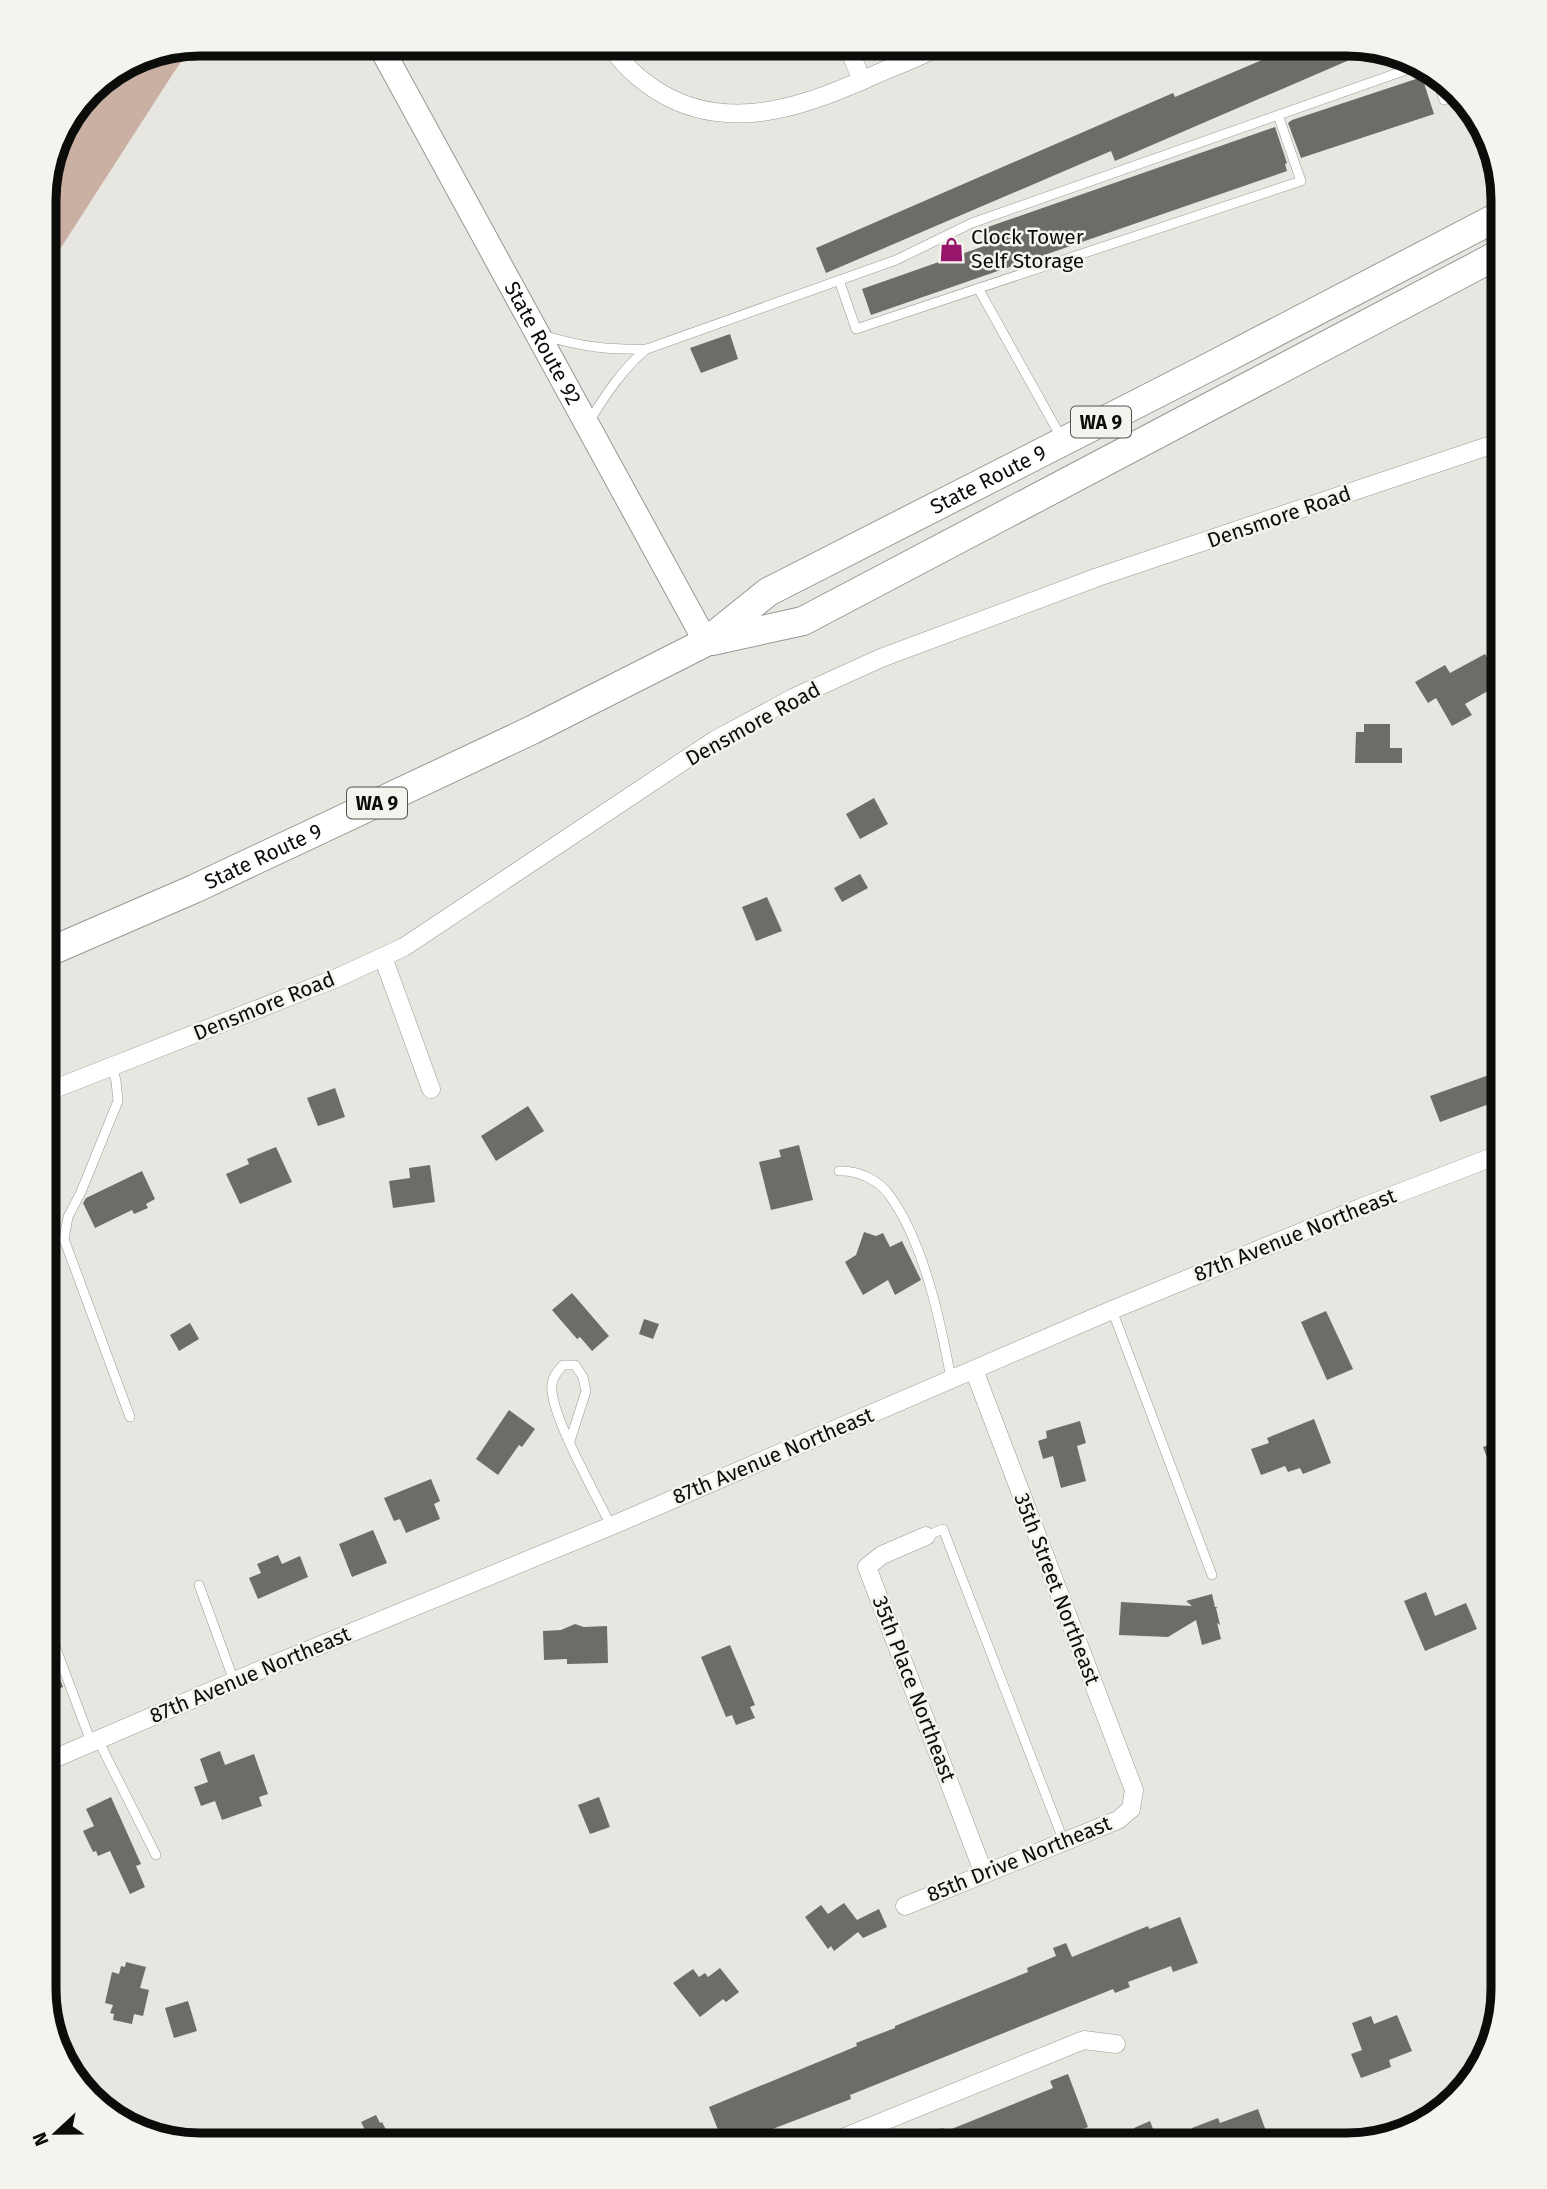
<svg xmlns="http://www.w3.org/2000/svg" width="1547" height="2189" font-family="'Fira Sans',sans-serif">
	<rect width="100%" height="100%" fill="#e7e6e1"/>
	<!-- green -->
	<polygon fill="#cab0a2" points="193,45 174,72 44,274 44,189 60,131 97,83 140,55"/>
	<!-- building -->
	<g fill="#6e6c68">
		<polygon points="1300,44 1357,44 1375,49 1115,161 1111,151 826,273 816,248 1173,93 1175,97"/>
		<polygon points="1422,77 1434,114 1301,158 1288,123 1292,120"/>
		<polygon points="1275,127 1287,163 1285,164 1287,171 871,315 862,289 990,244 985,228"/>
		<polygon points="730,334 738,359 701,373 690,348"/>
		<polygon points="1485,654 1502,683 1465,704 1472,715 1452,726 1436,698 1428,703 1415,682 1445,665 1450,673"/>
		<polygon points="1364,724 1390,724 1390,748 1402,748 1402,763 1355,763 1356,732 1364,732"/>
		<polygon points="874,798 888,824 860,839 846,814"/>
		<polygon points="860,874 868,888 842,902 834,888"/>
		<polygon points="767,897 782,931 756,941 742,907"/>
		<polygon points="1503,1070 1503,1099 1440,1122 1430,1096"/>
		<polygon points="335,1088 345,1117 318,1126 307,1098"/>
		<polygon points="528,1106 544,1131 496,1161 481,1136"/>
		<polygon points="799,1145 813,1200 771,1210 759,1162 781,1157 779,1150"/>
		<polygon points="276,1147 292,1182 240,1204 226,1174 249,1164 247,1159"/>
		<polygon points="430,1165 435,1202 393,1208 389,1181 410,1178 409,1168"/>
		<polygon points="142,1171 155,1199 146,1204 148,1208 134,1214 132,1210 95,1228 83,1203 86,1198"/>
		<polygon points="864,1232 876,1236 883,1233 890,1247 902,1241 921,1280 895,1295 888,1280 863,1295 845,1262 856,1255"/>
		<polygon points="572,1293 609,1336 592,1351 580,1337 577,1339 552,1310"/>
		<polygon points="1326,1311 1353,1369 1327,1380 1301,1322"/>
		<polygon points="644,1319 659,1324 653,1339 639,1334"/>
		<polygon points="190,1323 199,1339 179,1351 170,1335"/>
		<polygon points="509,1410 535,1429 522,1447 519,1445 498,1475 476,1459"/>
		<polygon points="1314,1419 1331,1463 1303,1474 1300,1468 1288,1472 1285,1466 1261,1475 1251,1449 1269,1443 1267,1438"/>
		<polygon points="1080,1421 1086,1443 1077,1446 1086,1481 1061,1488 1053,1456 1043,1459 1038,1441 1047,1438 1046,1431"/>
		<polygon points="1503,1439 1503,1497 1502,1497 1483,1447"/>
		<polygon points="431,1479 440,1501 434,1504 440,1519 406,1533 400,1519 394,1521 384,1498"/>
		<polygon points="373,1530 387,1563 352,1577 339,1544"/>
		<polygon points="278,1555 282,1564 300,1556 308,1577 258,1599 249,1578 261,1573 257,1564"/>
		<polygon points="1426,1592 1435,1616 1466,1603 1477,1629 1425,1651 1404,1601"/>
		<polygon points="1212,1594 1215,1607 1218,1607 1216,1608 1220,1625 1217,1623 1221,1639 1202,1645 1196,1620 1168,1637 1119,1635 1121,1602 1192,1606 1186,1601"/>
		<polygon points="575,1624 584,1627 607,1626 608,1663 567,1664 567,1659 544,1660 543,1631 561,1630"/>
		<polygon points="44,1636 63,1687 44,1694"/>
		<polygon points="730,1645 755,1705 750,1707 755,1718 736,1725 732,1715 726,1717 701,1657"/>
		<polygon points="220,1751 225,1765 254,1754 268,1794 259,1797 262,1806 222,1820 215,1801 201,1806 194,1787 208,1782 200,1759"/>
		<polygon points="111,1797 141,1864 136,1866 145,1887 130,1894 110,1851 98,1856 96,1851 93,1852 83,1831 94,1826 86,1809"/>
		<polygon points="599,1797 610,1827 590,1834 578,1805"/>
		<polygon points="844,1903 857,1920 879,1909 887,1927 863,1938 858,1932 834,1951 831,1946 828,1949 805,1917 821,1905 828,1914"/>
		<polygon points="1180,1917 1198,1963 1173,1972 1171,1966 1128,1982 1130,1987 1115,1993 1113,1989 865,2089 850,2095 851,2099 741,2141 743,2145 724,2145 709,2107 857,2046 856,2043 895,2028 895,2026 1028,1972 1027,1968 1056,1956 1053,1948 1066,1943 1072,1957 1148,1926 1149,1929"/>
		<polygon points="126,1962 146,1967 140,1988 149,1990 143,2016 134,2014 132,2024 113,2020 114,2014 110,2013 113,2005 105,2003 112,1972 119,1974 121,1966 125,1967"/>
		<polygon points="720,1968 739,1992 726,2002 723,1999 700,2017 673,1983 693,1969 699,1977 705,1973 708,1977"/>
		<polygon points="188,2001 197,2031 174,2038 165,2008"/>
		<polygon points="1397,2015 1412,2051 1389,2060 1391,2067 1361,2078 1351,2054 1362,2050 1352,2023 1371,2016 1374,2024"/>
		<polygon points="1068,2074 1088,2127 1036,2145 902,2145 901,2143 943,2128 944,2132 1053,2088 1050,2081"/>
		<polygon points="1258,2109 1271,2145 1199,2145 1192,2128 1218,2118 1220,2123"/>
		<polygon points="376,2115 380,2123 382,2122 394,2145 368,2145 361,2132 365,2130 361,2122"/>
		<polygon points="1150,2121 1159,2145 1141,2145 1134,2128"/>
	</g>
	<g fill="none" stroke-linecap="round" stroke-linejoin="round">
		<defs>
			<g id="lane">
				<polyline points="1435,74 1444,100 1457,96"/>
				<polyline points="839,280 856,329 1301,181 1278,115"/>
				<polyline points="978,288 1061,437"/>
				<path d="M 546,336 C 582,347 609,350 647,349 L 896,260 L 972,223 L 1423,64"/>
				<path d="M 590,420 C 606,394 622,370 646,349"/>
				<polyline points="112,1066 116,1081 118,1101 81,1192 68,1217 64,1239 130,1417"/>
				<path d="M 839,1171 C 858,1170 879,1180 890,1196 C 924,1243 941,1323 951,1379"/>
				<polyline points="1112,1310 1212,1575"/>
				<path d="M 570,1441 L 586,1391 L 583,1377 L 575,1365 L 563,1365 C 558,1371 553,1376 552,1384 C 548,1412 597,1496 611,1526"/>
				<polyline points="926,1536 943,1529 1064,1842"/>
				<polyline points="199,1585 234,1681"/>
				<polyline points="44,1624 49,1630 91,1742"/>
				<polyline points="98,1740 156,1855"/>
			</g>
			<g id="street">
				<path d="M 610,44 C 621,64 640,80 659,92 C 731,136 810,104 879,73 C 900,64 923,56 943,44"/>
				<polyline points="847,44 862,81"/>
				<polyline points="383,957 431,1089"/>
				<polyline points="44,1093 337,978 404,947 715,740 793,698 881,658 1098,577 1503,441"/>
				<polyline points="926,1536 882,1555 867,1567 984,1874"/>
				<polyline points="44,1763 265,1668 611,1526 1112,1310 1360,1208 1503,1153"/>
				<polyline points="905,1906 1118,1820 1131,1809 1134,1790 974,1370"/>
				<polyline points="825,2145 1084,2040 1116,2044"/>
			</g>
			<g id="secondary">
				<path id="s1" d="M 379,44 L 706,642"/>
			</g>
			<g id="primary">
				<polyline points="712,641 803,621 1503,252"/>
				<path id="s2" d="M 44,954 L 194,889 L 532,730 L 706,642 L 768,592 L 1213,365 L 1503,214"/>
			</g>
		</defs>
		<!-- lane casing -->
		<use href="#lane" stroke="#999894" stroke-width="10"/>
		<!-- street casing -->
		<use href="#street" stroke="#999894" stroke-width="19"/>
		<!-- secondary casing -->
		<use href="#secondary" stroke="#999894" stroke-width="26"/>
		<!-- primary casing -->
		<use href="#primary" stroke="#999894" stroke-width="30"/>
		<!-- lane -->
		<use href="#lane" stroke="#fff" stroke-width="9"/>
		<!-- street -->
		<use href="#street" stroke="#fff" stroke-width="18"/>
		<!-- secondary -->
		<use href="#secondary" stroke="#fff" stroke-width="24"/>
		<!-- primary -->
		<use href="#primary" stroke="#fff" stroke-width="28"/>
	</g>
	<!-- icons -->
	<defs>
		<symbol id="shop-bare" viewBox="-9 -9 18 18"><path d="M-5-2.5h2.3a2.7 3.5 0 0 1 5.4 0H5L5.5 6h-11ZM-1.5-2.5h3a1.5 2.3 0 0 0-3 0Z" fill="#98156c" stroke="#f4f3ee" stroke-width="2.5" paint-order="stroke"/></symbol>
	</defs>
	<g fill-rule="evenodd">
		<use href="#shop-bare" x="934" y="232" width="35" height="35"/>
	</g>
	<g text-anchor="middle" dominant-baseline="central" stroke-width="5" stroke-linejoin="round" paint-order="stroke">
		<!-- shield labels -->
		<g fill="#f4f3ee" stroke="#52514e" stroke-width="2">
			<rect x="1071" y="406.5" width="60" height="31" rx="5"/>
			<rect x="347" y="787.5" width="60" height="31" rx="5"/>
		</g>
		<g font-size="19" font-weight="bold" fill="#0c0c0a">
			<text x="1101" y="422">WA 9</text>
			<text x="377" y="803">WA 9</text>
		</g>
		<!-- poi labels -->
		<g font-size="21" fill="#0c0c0a" stroke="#f4f3ee" text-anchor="start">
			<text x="971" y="237">Clock Tower<tspan x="971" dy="24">Self Storage</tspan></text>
		</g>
		<!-- street labels -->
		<g font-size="21" fill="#0c0c0a" stroke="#f4f3ee">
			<text stroke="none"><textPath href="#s1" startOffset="341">State Route 92</textPath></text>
			<text stroke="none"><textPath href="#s2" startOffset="1059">State Route 9</textPath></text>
			<text transform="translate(1279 517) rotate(-19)">Densmore Road</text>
			<text transform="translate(753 724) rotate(-29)">Densmore Road</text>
			<text stroke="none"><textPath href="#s2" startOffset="240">State Route 9</textPath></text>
			<text transform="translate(264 1006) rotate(-22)">Densmore Road</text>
			<text transform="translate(1295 1235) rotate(-22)">87th Avenue Northeast</text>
			<text transform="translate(773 1456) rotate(-23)">87th Avenue Northeast</text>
			<text transform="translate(1057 1589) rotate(69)">35th Street Northeast</text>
			<text transform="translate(250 1675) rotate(-23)">87th Avenue Northeast</text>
			<text transform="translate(914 1689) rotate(69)">35th Place Northeast</text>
			<text transform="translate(1019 1859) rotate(-22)">85th Drive Northeast</text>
		</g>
	</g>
	<!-- crop -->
	<path d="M0 0H1547V2189H0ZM200 56H1347A144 144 0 0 1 1491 200V1989A144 144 0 0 1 1347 2133H200A144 144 0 0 1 56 1989V200A144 144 0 0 1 200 56Z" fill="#f4f3ee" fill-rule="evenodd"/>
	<path fill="none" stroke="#0c0c0a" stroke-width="9" d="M200 56H1347A144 144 0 0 1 1491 200V1989A144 144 0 0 1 1347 2133H200A144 144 0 0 1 56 1989V200A144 144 0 0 1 200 56Z"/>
	<!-- north arrow -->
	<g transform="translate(56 2133) rotate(248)" stroke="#f4f3ee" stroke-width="5" paint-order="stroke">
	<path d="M0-5L12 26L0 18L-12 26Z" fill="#0c0c0a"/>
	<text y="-10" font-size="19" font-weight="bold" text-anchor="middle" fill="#0c0c0a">N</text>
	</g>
</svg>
